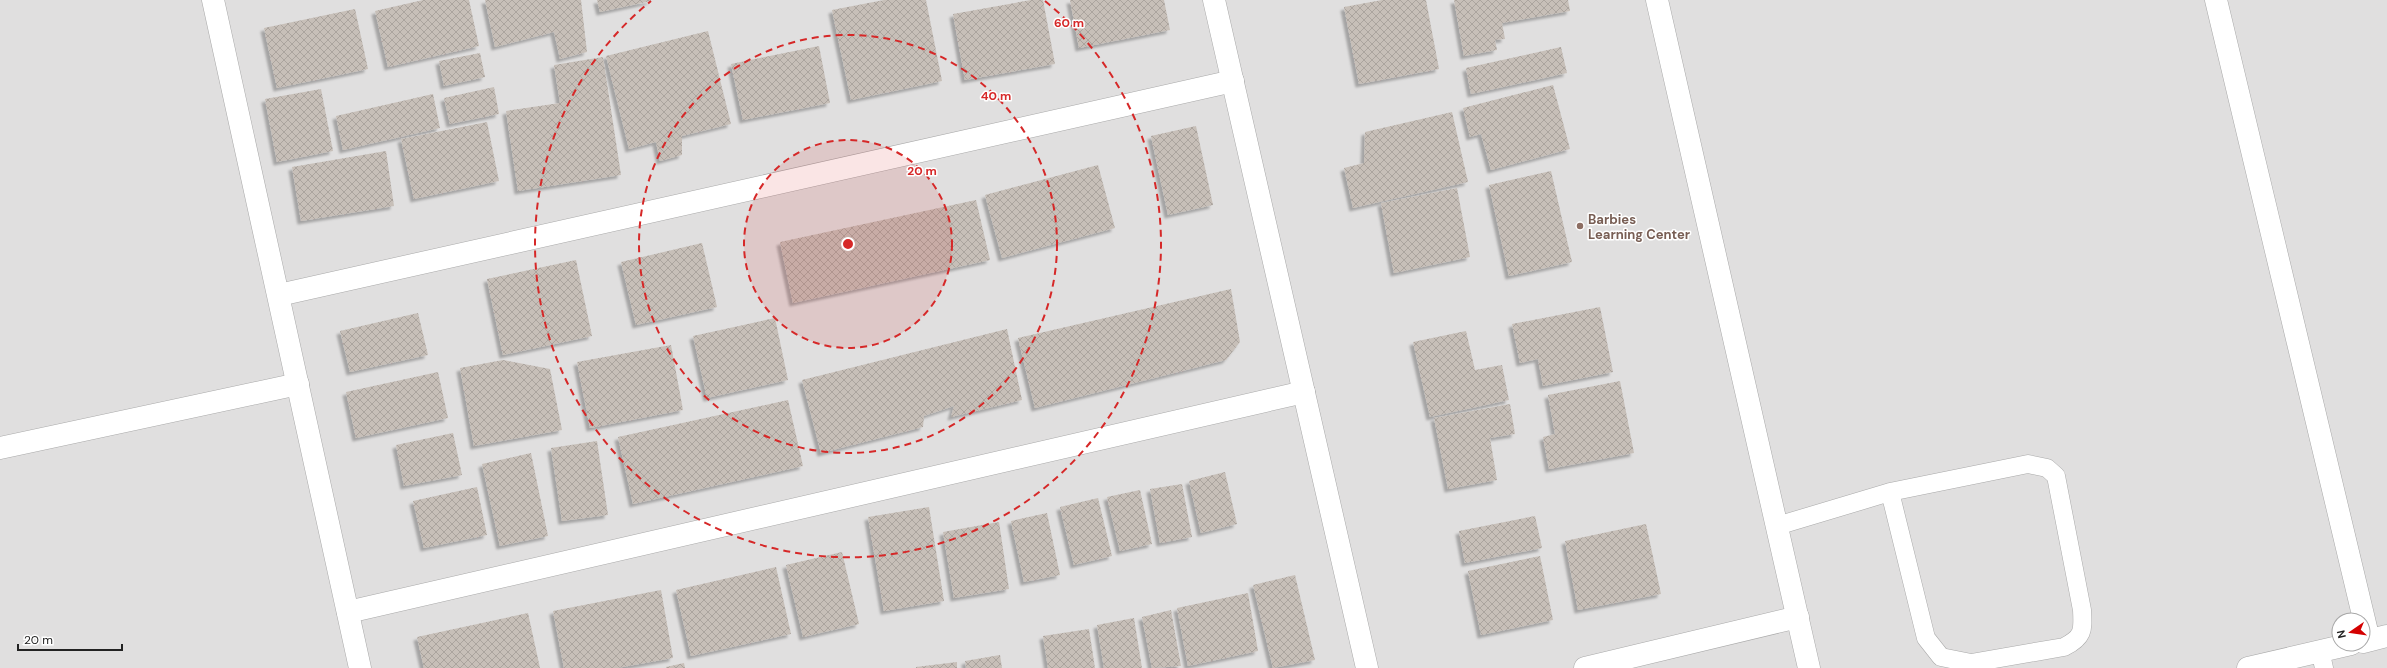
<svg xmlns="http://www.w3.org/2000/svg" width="2387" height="668" font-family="'DM Sans',sans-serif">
	<defs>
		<pattern id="building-cross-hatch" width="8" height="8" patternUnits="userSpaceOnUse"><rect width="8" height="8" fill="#c7bfb8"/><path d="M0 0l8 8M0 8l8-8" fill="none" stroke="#aba49e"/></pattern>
		<filter id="shadow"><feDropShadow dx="-3.5" dy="3.5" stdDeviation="1" flood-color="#0004"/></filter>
	</defs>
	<rect width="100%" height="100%" fill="#f2efe9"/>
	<!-- residential -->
	<path fill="#e0dfdf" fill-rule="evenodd" d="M 0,0 L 2387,0 L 2387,668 L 0,668 ZM 2339,620 L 2363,620 L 2363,644 L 2339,644 Z"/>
	<!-- building -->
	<g fill="url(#building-cross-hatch)" filter="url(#shadow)">
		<polygon points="423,0 469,0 479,46 388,67 375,11"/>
		<polygon points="485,0 581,0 587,52 560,59 554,32 495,47"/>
		<polygon points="597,0 651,0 651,1 600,12"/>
		<polygon points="884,0 926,0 942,81 851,100 832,10"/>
		<polygon points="1031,0 1043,0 1055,64 965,80 953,14"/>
		<polygon points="1070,0 1164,0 1170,30 1079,48"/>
		<polygon points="1382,0 1426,0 1439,69 1359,84 1344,7"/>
		<polygon points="1454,0 1568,0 1570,11 1502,23 1505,39 1495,40 1497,50 1464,56"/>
		<polygon points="355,9 368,69 277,88 264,28"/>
		<polygon points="708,31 731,124 682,136 682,155 660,161 656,142 629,149 606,56"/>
		<polygon points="819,46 830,103 743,120 731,64"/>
		<polygon points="1561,47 1567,73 1471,94 1466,68"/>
		<polygon points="480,53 485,77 444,86 439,61"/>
		<polygon points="603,57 621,175 518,191 506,111 560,103 554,65"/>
		<polygon points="1553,85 1570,149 1491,170 1481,134 1470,137 1463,108"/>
		<polygon points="494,87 499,114 450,124 444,98"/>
		<polygon points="321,89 333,151 277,162 265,99"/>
		<polygon points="433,94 440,128 343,150 336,116"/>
		<polygon points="1452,112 1468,182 1353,208 1344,168 1364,163 1365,132"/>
		<polygon points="487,122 499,181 414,199 401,139"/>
		<polygon points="1196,126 1213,205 1168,215 1151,136"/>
		<polygon points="386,151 394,206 301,221 292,167"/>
		<polygon points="1098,165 1115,228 1002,258 985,195"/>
		<polygon points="1551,171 1572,262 1509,276 1489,185"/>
		<polygon points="1457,188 1470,257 1394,273 1381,203"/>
		<polygon points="976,200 990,260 793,303 780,242"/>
		<polygon points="702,243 717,307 636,325 621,262"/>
		<polygon points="576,260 592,336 503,355 487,279"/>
		<polygon points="1231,289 1240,342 1226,360 1035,408 1018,338"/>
		<polygon points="1600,307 1613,372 1543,386 1538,359 1520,363 1512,324"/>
		<polygon points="418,313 428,355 350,372 340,331"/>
		<polygon points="775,318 788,380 707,398 693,336"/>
		<polygon points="1007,329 1022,400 951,417 954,406 924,416 923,427 821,453 802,380"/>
		<polygon points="1466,331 1475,370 1502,365 1509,400 1430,417 1413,342"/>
		<polygon points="671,345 683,410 590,428 577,362"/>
		<polygon points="503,360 550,369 562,430 474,446 460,368"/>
		<polygon points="438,372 448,418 356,438 346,392"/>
		<polygon points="1620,381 1634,453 1549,469 1543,437 1555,434 1548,395"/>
		<polygon points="788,400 803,466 633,504 618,437"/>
		<polygon points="1510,404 1515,434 1490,438 1497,480 1448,489 1434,418"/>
		<polygon points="453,433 462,475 404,486 396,445"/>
		<polygon points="597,441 608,515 562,521 551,448"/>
		<polygon points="531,453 548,536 500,546 482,464"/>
		<polygon points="1225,472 1237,524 1201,533 1189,481"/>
		<polygon points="1182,484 1192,537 1160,543 1150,489"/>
		<polygon points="477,487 487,535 424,548 413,501"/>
		<polygon points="1140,490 1152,544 1120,551 1107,497"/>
		<polygon points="1098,498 1112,556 1074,565 1060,507"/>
		<polygon points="929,507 944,601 884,611 868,517"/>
		<polygon points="1047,513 1060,575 1024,582 1011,521"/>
		<polygon points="1535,516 1542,548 1465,563 1459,531"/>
		<polygon points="999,522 1009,589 954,598 943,532"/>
		<polygon points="1646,524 1661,594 1578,610 1565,541"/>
		<polygon points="842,552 859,624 803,637 786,565"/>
		<polygon points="1540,556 1553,620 1481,635 1468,571"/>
		<polygon points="776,567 791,634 691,656 676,590"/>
		<polygon points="1295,575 1315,660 1273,668 1253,585"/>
		<polygon points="661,590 673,658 617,668 564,668 553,611"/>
		<polygon points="1248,593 1258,651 1188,666 1177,608"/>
		<polygon points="1171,610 1181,666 1152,668 1142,617"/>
		<polygon points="528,613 540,668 424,668 417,637"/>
		<polygon points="1134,618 1142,668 1104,668 1097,625"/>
		<polygon points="1089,629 1095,668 1048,668 1043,636"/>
		<polygon points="1000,655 1002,668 966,668 965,661"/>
		<polygon points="957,662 957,668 916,668 916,667"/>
		<polygon points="684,663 685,668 666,668 666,667"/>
	</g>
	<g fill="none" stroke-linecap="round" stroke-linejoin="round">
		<defs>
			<g id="lane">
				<path d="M 1777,526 L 1890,492 L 2028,464 L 2047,468 L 2056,476 L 2082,610 C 2083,630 2084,637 2064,647 L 1971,663 L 1941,657 L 1926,638 L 1890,492"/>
				<polyline points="2320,650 2324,668"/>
			</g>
			<g id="street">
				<polyline points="213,0 360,668"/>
				<polyline points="1214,0 1367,668"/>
				<polyline points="1657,0 1809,668"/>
				<polyline points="2216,0 2369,640"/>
				<polyline points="279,295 1233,81"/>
				<polyline points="0,448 298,384"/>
				<polyline points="348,612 1304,392"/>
				<polyline points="2363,642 2387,636"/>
				<polyline points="1585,668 1798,617"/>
				<polyline points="2248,668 2351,644"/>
			</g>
		</defs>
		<!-- lane casing -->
		<use href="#lane" stroke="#a9a9a9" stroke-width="19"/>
		<!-- street casing -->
		<use href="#street" stroke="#a9a9a9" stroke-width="23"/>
		<!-- lane -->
		<use href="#lane" stroke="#fff" stroke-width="18"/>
		<!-- street -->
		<use href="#street" stroke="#fff" stroke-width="22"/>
	</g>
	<!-- distance rings -->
	<circle cx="848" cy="244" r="104" fill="#d62828" fill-opacity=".12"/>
	<g fill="none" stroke="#d62828" stroke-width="2" stroke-dasharray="7 5">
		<circle cx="848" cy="244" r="104"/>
		<circle cx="848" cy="244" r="209"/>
		<path d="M1045 1A313 313 0 1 1 651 1"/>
	</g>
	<!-- markers -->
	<circle fill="#8d6e63" stroke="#fff" stroke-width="1.5" cx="1580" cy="226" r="4"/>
	<g text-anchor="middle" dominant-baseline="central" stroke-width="3" stroke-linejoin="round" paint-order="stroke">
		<!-- education labels -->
		<g font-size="13" font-weight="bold" fill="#785e54" stroke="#fff" text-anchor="start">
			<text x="1588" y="219">Barbies<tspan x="1588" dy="15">Learning Center</tspan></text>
		</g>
	</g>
	<circle cx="848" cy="244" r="6" fill="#d62828" stroke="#fff" stroke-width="2"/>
	<g font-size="12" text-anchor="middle" font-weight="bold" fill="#d62828" stroke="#fff" stroke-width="3" stroke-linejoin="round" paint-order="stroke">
		<text x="1069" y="27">60 m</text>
		<text x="996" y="100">40 m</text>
		<text x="922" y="175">20 m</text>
	</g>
	<!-- north arrow -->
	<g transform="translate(2351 632) rotate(257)"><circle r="19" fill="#ffffff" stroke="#a7a7a7"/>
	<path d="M0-3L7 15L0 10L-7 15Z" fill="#d40000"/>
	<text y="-6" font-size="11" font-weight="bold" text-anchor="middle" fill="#222222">N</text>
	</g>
	<!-- scale -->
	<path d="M18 644v6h104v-6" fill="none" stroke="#222222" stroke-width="2"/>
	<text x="24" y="644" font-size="12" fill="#222222" stroke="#ffffff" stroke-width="3" paint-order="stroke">20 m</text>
</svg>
